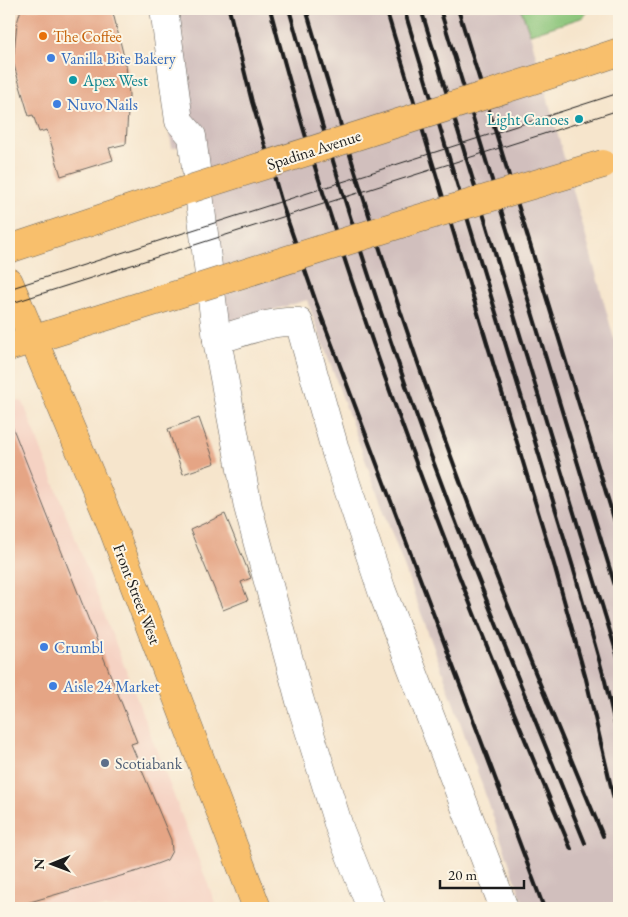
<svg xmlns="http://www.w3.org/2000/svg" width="628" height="917" font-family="'EB Garamond',serif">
	<rect width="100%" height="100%" fill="#fcf5e5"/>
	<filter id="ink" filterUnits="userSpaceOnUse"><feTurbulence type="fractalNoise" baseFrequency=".02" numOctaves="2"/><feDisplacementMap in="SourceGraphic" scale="10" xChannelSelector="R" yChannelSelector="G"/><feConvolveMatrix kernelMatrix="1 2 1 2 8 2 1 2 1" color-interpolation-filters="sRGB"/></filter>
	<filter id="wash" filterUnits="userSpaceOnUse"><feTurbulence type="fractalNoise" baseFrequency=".0096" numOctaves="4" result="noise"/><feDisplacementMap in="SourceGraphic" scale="20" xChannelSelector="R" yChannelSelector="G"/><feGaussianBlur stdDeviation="1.12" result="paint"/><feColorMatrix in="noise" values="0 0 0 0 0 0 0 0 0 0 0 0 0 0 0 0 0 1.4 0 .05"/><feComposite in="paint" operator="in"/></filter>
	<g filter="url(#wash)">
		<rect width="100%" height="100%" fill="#f6e5cc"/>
		<!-- built -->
		<polygon fill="#f5d2c3" points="9,398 23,402 217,908 9,908"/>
		<!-- industrial -->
		<polygon fill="#d1bfbd" points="152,9 521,9 530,34 619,357 619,908 525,908 444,676 307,300 215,327 185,145 172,148"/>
		<!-- green -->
		<polygon fill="#8ac479" stroke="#53704a" points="521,9 588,9 584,17 530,34"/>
		<g id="blocks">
			<!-- building -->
			<g fill="#e5a585">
				<polygon points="21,9 112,9 126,65 129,95 126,144 109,148 113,160 61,176 47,130 39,132 33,115 29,116 13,62 17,23"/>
				<polygon points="199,418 215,463 183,474 168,429"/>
				<polygon points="9,421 10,421 137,742 131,744 171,840 172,851 167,860 138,871 9,908"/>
				<polygon points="225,514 251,578 241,582 248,600 223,610 190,530"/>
			</g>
		</g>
	</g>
	<g filter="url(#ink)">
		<use href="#blocks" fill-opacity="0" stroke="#68625a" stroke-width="1"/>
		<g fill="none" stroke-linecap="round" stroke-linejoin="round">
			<defs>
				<g id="minor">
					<polyline points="164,9 179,121 192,136 217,340 248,507 300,701 340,830 371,908"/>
					<path d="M 217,340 C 244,332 271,320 299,322 L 336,453 L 382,591 L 504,908"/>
				</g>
				<g id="major">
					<polyline points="574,67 619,52"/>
					<polyline points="9,249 190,189"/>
					<polyline points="9,282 111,524 257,908"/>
					<polyline points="9,347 201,287"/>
				</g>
			</defs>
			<!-- minor casing -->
			<use href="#minor" stroke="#68625a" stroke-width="29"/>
			<!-- major casing -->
			<use href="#major" stroke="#68625a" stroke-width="29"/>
			<!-- minor -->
			<use href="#minor" stroke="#fff" stroke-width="28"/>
			<!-- major -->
			<use href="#major" stroke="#f8bf6c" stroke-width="28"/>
			<!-- tram -->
			<g stroke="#1c1c1c" stroke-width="1">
				<polyline points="9,289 619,93"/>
				<polyline points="9,304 619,110"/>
			</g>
			<!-- rail -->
			<g stroke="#1c1c1c" stroke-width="4">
				<polyline points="229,9 252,102 284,210 316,302 544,908"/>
				<path d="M 270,9 C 288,77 307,144 329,211 C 398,428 482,640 571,849"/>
				<path d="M 289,9 C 337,183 392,356 457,525 C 498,631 542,737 585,843"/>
				<path d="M 306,9 C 356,180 410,349 473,516 C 514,624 559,730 603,836"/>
				<polyline points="386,9 555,568 586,679 619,821"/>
				<polyline points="404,9 573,567 605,681 619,741"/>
				<polyline points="421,9 619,661"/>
				<polyline points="440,9 619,599"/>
				<polyline points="458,9 619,535"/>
			</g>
			<defs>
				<g id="major-bridge">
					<polyline points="190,189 574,67"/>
					<polyline points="201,287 404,223 603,164"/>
				</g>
			</defs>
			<!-- major-bridge casing -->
			<use href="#major-bridge" stroke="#68625a" stroke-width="29" stroke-linecap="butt"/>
			<!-- major-bridge -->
			<use href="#major-bridge" stroke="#f8bf6c" stroke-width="28"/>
		</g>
	</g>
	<!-- markers -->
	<circle fill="#e8710a" stroke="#fcf5e5" stroke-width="2" cx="43" cy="36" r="5"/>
	<g fill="#3f7fe0" stroke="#fcf5e5" stroke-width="2">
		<circle cx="51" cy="58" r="5"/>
		<circle cx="57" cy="104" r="5"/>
		<circle cx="44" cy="647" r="5"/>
		<circle cx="53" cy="686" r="5"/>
	</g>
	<g fill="#0f9aa8" stroke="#fcf5e5" stroke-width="2">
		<circle cx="73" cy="80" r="5"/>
		<circle cx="579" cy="119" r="5"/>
	</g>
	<circle fill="#5c6f8a" stroke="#fcf5e5" stroke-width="2" cx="105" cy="763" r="5"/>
	<g text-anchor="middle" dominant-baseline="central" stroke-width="4" stroke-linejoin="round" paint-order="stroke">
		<!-- food labels -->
		<g font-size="16" fill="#c56008" stroke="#fcf5e5" text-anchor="start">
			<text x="53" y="36">The Coffee</text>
		</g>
		<!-- shop labels -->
		<g font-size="16" fill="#366cbe" stroke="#fcf5e5" text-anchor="start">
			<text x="61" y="58">Vanilla Bite Bakery</text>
			<text x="67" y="104">Nuvo Nails</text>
			<text x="54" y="647">Crumbl</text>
			<text x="63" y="686">Aisle 24 Market</text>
		</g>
		<!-- culture labels -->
		<g font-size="16" fill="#0d838f" stroke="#fcf5e5" text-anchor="start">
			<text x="83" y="80">Apex West</text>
			<text x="569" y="119" text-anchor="end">Light Canoes</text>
		</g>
		<!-- street labels -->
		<g font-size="16" fill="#1c1c1c" stroke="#fcf5e5">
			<text transform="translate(314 150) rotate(-18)">Spadina Avenue</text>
			<text transform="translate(137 594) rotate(69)">Front Street West</text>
		</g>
		<!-- service labels -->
		<g font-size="16" fill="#4e5e75" stroke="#fcf5e5" text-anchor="start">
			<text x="115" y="763">Scotiabank</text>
		</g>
	</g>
	<!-- margin -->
	<rect width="628" height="917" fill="none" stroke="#fcf5e5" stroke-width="30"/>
	<!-- north arrow -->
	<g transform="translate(52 864) rotate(269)" stroke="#fcf5e5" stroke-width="4" paint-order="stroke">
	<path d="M0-4L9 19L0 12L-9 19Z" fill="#1c1c1c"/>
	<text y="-8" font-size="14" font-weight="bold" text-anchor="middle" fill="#1c1c1c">N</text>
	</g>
	<!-- scale -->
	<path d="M440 880v8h84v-8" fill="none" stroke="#1c1c1c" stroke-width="2.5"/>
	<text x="448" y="880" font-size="15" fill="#1c1c1c" stroke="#fcf5e5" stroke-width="4" paint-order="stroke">20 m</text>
</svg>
